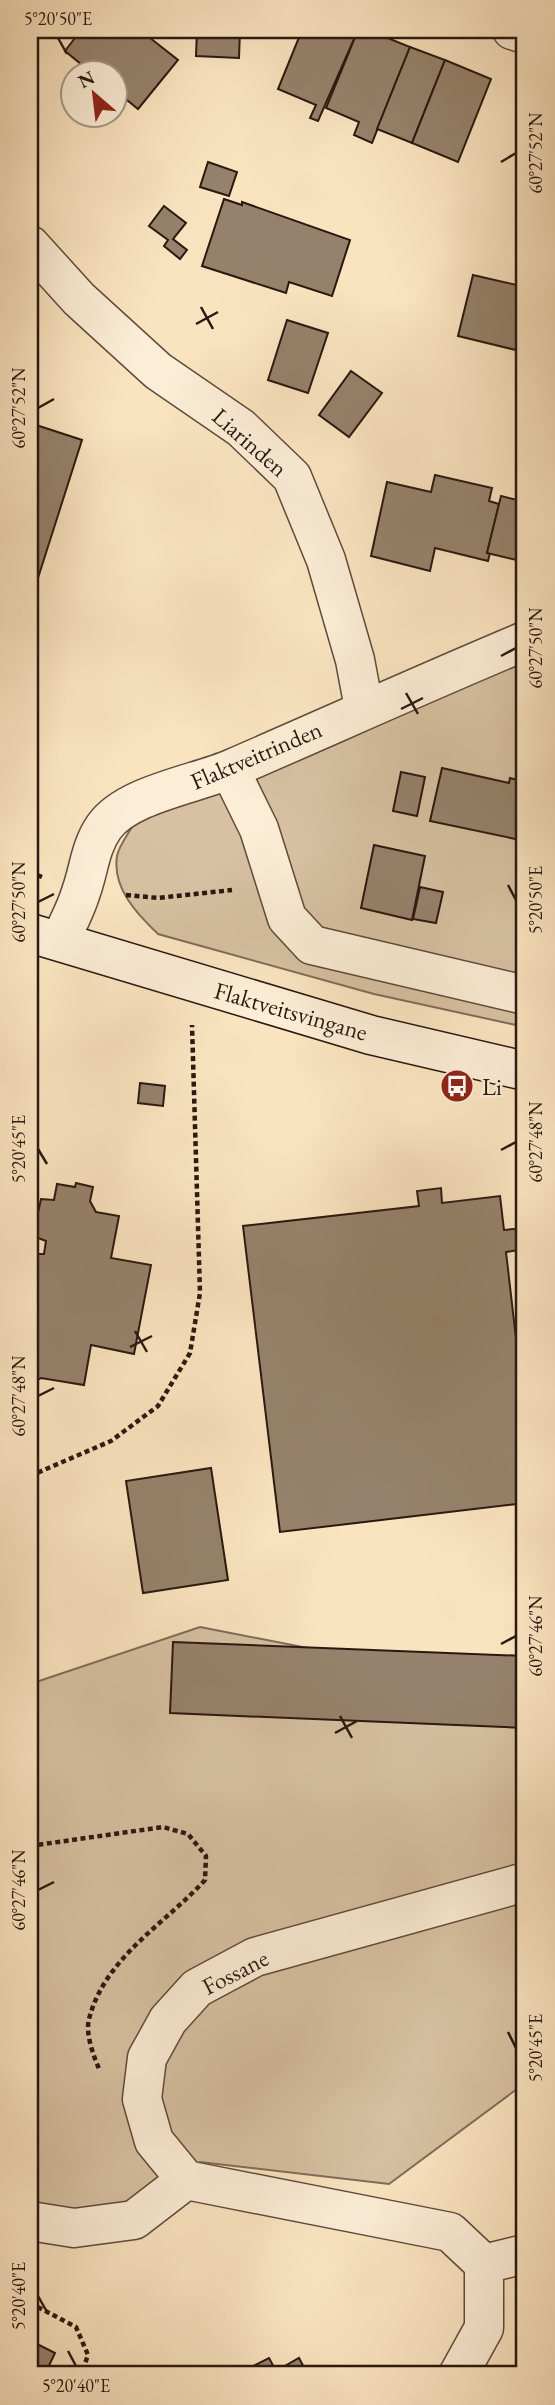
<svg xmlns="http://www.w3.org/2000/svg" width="555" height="2405" font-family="'EB Garamond',serif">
	<rect width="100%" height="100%" fill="#fae4c0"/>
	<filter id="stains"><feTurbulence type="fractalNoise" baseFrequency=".00286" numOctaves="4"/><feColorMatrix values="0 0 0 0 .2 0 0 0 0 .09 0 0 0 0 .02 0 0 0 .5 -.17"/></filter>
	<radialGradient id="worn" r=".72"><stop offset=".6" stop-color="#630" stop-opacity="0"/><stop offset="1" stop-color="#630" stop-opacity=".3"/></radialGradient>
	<!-- green -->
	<g fill="#d7c1a2" stroke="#806c59" stroke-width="2">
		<path d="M 525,659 L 525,1027 L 374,994 L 158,934 C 137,914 112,888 117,856 C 119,845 130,832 135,821 Z"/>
		<polygon points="200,1627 405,1667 525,1664 525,2083 389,2184 200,2162 103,2234 30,2223 30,1684"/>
	</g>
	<!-- building -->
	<g fill="#96826c" stroke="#2a1810" stroke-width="2">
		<polygon points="81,30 130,30 141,38 145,34 178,60 138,109 116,91 116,74 93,74 65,51"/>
		<polygon points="197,30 240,30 239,58 196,56"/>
		<polygon points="302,30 358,30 318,121 310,118 316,105 278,89"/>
		<polygon points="358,30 368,30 410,47 372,143 354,135 359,122 326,108"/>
		<polygon points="410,47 445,60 412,143 377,129"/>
		<polygon points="445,60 491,79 458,162 412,143"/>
		<polygon points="208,162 237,172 229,196 200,187"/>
		<polygon points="224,199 242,205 242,202 350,240 332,296 289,282 286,293 202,266"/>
		<polygon points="164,206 186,223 173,239 187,250 180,259 164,246 168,240 149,226"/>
		<polygon points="473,275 525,287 524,352 458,336"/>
		<polygon points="287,320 328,333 308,393 268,380"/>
		<polygon points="351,371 382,393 349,437 319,415"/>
		<polygon points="30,423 82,440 30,603"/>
		<polygon points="435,475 492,488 489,501 499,504 487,553 490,553 488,561 435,548 430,571 371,556 387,482 431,492"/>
		<polygon points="501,496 525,502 525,562 487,553"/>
		<polygon points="442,768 509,783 510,778 525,782 525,841 430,821"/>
		<polygon points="401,772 425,777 417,816 393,811"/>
		<polygon points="374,845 425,856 412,920 361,908"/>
		<polygon points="420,887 443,892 436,923 413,919"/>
		<polygon points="140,1083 165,1086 163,1106 138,1103"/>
		<polygon points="76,1183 93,1187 90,1201 96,1212 119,1216 111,1258 151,1265 134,1354 91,1345 84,1385 41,1378 30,1385 30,1274 34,1254 44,1254 46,1241 33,1236 41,1199 54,1200 57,1184 75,1187"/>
		<polygon points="441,1188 442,1203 500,1196 504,1230 525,1228 525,1249 506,1252 517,1347 525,1346 525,1503 280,1532 243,1226 419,1206 417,1191"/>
		<polygon points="211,1468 228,1580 143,1593 126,1481"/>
		<polygon points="173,1642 525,1656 525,1728 170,1713"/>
		<polygon points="39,2345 55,2353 47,2370 31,2363"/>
		<polygon points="269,2358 276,2371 299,2358 308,2375 236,2375"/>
	</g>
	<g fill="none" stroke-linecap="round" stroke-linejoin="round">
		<defs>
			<g id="minor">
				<polyline points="512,30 525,34"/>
				<polyline points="30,245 79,299 158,371 241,428 292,477 326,560 355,660 364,708"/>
				<polyline points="230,770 259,829 287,918 312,945 525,995"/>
				<path d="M 60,941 C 67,925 76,909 81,892 C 89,870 90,847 104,827 C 127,794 197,784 233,768 C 330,726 427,682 525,641"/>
				<polyline points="30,2221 74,2228 134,2220 186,2180"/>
				<polyline points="484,2264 525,2254"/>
				<polyline points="458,2375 484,2328 484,2264 450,2232 186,2180 154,2141 142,2099 147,2058 168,2020 197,1988 255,1957 525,1882"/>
			</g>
			<polyline id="secondary" points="30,933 371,1035 525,1071"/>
		</defs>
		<!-- minor casing -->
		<use href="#minor" stroke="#5e4b3c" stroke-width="41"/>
		<!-- secondary casing -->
		<use href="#secondary" stroke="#2a1810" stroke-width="41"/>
		<!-- path -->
		<g stroke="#2a1810" stroke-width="4.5" stroke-dasharray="5 3.5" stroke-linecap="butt">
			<polyline points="30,872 42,877"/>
			<polyline points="126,895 158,898 232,890"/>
			<polyline points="30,1476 111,1441 158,1406 190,1353 200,1293 192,1025"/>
			<path d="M 30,1846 L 163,1827 L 188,1834 L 206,1856 L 205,1880 C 165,1924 105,1957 89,2019 C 85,2034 94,2057 100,2071"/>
			<polyline points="30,2303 76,2327 88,2355 81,2375"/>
		</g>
		<!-- minor -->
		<use href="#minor" stroke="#fcedd6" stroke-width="38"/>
		<!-- secondary -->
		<use href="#secondary" stroke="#fcedd6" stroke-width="38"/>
	</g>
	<!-- ticks -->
	<path fill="none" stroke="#2a1810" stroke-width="2.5" d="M 58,38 L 67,54M 501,162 L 516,153M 201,307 L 213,329M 196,324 L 218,312M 38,408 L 54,399M 501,656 L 516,648M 406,693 L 418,714M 401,709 L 423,698M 508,885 L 516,900M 38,902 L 54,894M 38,1149 L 47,1164M 501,1150 L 516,1142M 135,1331 L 147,1352M 130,1347 L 152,1336M 38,1396 L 54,1388M 501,1644 L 516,1636M 340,1716 L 352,1738M 335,1733 L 357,1721M 38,1890 L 54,1882M 508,2032 L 516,2048M 38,2296 L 47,2312M 68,2351 L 76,2366"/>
	<!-- icons -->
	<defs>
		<symbol id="bus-disc" viewBox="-11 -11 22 22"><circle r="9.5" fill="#8f2418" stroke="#fcedd6"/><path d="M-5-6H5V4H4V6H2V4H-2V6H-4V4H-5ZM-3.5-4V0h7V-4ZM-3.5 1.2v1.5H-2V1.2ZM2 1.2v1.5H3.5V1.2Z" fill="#fff"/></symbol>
	</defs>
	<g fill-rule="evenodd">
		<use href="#bus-disc" x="438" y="1067" width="38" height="38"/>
	</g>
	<g text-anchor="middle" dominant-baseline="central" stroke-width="5" stroke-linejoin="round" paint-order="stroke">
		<!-- street labels -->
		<g font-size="24" fill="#2a1810" stroke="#fcedd6">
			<text transform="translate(250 442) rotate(41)">Liarinden</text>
			<text transform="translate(256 755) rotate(-23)">Flaktveitrinden</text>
			<text transform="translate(291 1011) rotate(16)">Flaktveitsvingane</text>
			<text transform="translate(235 1972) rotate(-27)">Fossane</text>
		</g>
		<!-- poi labels -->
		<g font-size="24" fill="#2a1810" stroke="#fcedd6" text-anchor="start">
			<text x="482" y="1086">Li</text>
		</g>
	</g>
	<!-- margin -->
	<rect width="555" height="2405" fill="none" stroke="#fae4c0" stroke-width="77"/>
	<!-- north arrow -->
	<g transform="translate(94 94) rotate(332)"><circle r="33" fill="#fcedd6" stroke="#a89887" stroke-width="2"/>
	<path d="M0-5L12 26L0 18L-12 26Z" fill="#8f2418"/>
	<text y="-10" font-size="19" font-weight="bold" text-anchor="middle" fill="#2a1810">N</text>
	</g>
	<rect x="38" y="38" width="478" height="2328" fill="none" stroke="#2a1810" stroke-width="2.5"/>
	<g font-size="18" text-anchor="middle" fill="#2a1810">
		<text x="58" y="25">5°20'50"E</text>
		<text transform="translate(536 153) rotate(-90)" y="6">60°27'52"N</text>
		<text transform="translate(19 408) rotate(-90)" y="6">60°27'52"N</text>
		<text transform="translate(536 648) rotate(-90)" y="6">60°27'50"N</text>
		<text transform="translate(536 900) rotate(-90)" y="6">5°20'50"E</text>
		<text transform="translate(19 902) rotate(-90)" y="6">60°27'50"N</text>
		<text transform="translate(536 1142) rotate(-90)" y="6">60°27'48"N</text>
		<text transform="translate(19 1149) rotate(-90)" y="6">5°20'45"E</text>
		<text transform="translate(19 1396) rotate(-90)" y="6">60°27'48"N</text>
		<text transform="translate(536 1636) rotate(-90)" y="6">60°27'46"N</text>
		<text transform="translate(19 1890) rotate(-90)" y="6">60°27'46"N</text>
		<text transform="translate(536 2048) rotate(-90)" y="6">5°20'45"E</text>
		<text transform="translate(19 2296) rotate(-90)" y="6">5°20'40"E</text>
		<text x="76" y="2392">5°20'40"E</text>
	</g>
	<rect width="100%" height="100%" filter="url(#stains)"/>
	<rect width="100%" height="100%" fill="url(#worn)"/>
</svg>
